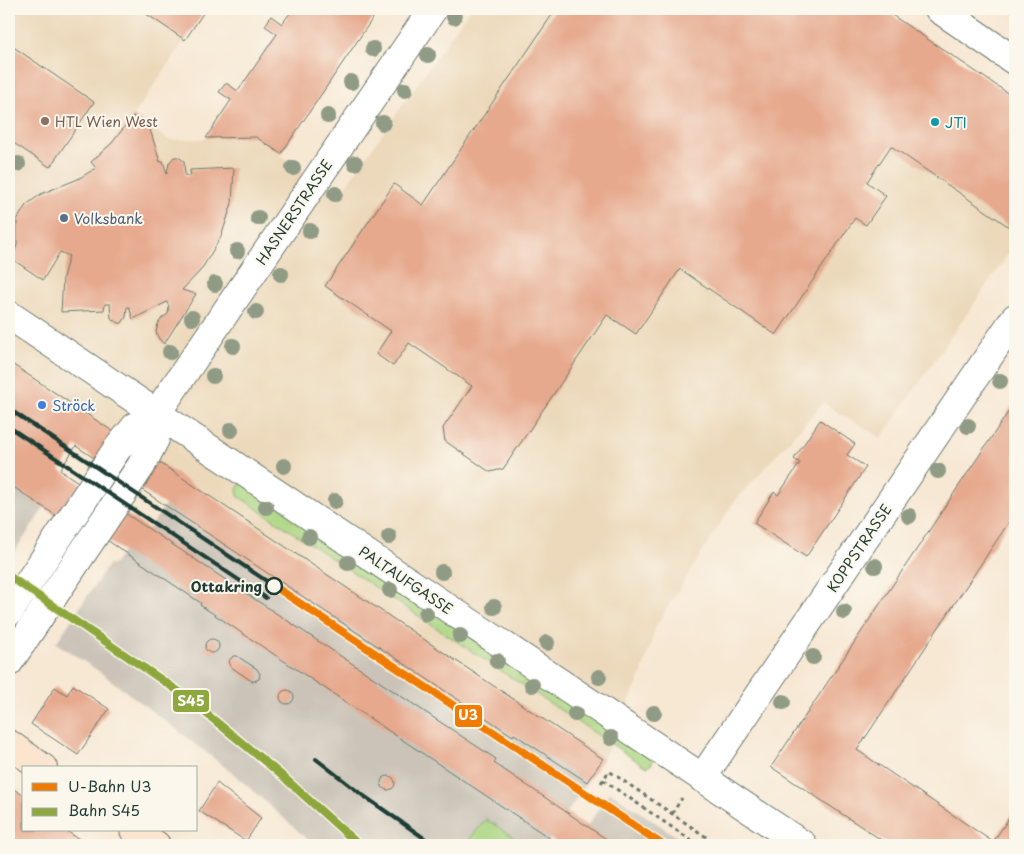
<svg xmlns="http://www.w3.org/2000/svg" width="1024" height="854" font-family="'Playpen Sans',sans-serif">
	<rect width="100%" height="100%" fill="#fbf7ec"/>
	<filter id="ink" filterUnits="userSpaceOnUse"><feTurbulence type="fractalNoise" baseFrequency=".02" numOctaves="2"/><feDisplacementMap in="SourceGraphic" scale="10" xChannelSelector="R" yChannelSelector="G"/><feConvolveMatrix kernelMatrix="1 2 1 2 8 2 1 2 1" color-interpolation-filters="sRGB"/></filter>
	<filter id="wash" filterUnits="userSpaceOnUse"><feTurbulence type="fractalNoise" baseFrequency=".0096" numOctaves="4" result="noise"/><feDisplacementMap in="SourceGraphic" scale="20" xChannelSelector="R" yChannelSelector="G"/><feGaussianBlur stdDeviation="1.12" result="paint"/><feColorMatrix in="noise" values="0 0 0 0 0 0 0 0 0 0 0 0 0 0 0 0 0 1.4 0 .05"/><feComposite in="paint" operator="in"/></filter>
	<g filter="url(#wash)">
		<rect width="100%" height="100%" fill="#f7e8d4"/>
		<!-- built -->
		<polygon fill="#ecd8ba" points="9,9 206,9 133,116 169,140 256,137 338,197 470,9 883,9 1015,98 1015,244 881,438 823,403 733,503 656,626 641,676 603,759 587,782 514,735 513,736 9,399"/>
		<!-- industrial -->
		<g fill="#cbc3b8">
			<polygon points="9,484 44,508 9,560"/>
			<polygon points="165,505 512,736 514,734 587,782 546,845 527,845 486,819 465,845 314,845 234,774 172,726 97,670 56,643 109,564 111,566 114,564 124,550 132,555"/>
			<polygon points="610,792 689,845 575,845"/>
		</g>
		<!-- green -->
		<g fill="#abd682" stroke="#658a5b">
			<polygon points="242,481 654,758 651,765 646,767 238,496 237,489"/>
			<polygon points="486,819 525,845 465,845"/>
		</g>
		<g id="blocks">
			<!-- building -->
			<g fill="#e6a98d">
				<polygon points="139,9 206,9 185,40"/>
				<polygon points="293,9 379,9 281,154 256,137 206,138 231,100 219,92 226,83 238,91 277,34 265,26 271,16 282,24"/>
				<polygon points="556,9 883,9 1015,98 1015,231 891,146 867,182 886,196 866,225 855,218 776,335 680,269 636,334 607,315 503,469 490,472 445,441 443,428 472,386 409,343 393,366 376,354 391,331 325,286 394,184 423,205"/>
				<polygon points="9,44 94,102 50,167 9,140"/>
				<polygon points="133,116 149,126 160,162 163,161 167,174 169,163 174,157 178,157 184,161 185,176 191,176 190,170 234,168 232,203 221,237 201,270 182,290 196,294 164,344 159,339 156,332 158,324 162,318 168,314 169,307 167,302 133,319 129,307 127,307 126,317 122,323 119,323 113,320 111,318 110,304 105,304 104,310 61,312 63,277 69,256 60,252 43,280 12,259 17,245 17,220 26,205 41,194 78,179 96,168 91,162 112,143"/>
				<polygon points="9,362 603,759 587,782 514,734 513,736 76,446 60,470 496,759 494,763 615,845 560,845 200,605 201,603 62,510 58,517 9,484"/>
				<polygon points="1015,402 1015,513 857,750 993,842 1015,809 1015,845 889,845 771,767"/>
				<polygon points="820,420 855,444 847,455 866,467 806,557 754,523 774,492 778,495 800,463 794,459"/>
				<circle cx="212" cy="646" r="7"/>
				<polygon points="233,656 237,656 257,669 260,674 259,679 254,681 250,680 231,667 229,661"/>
				<polygon points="73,685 109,709 78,755 31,724 55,687 67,695"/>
				<circle cx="287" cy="697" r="7"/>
				<circle cx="388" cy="783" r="7"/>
				<polygon points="217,783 261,818 246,841 199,811"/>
				<polygon points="14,789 24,796 24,830 65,830 88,845 9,845 9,792"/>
			</g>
		</g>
	</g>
	<g filter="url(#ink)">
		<use href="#blocks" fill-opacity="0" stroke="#6b796c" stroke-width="1"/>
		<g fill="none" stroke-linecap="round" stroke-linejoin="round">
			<defs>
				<g id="street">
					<polyline points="939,9 1015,61"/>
					<polyline points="9,315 803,845"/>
					<polyline points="9,612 117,449 136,426 156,414 433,9"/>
					<polyline points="9,662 141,466 155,439 156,414"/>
					<polyline points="702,778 1015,318"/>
				</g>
				<g id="secondary">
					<polyline points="9,744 43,768"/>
					<polyline points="134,830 156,845"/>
				</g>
			</defs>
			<!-- street casing -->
			<use href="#street" stroke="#6b796c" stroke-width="30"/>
			<!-- secondary casing -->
			<use href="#secondary" stroke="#6b796c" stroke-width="30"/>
			<!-- path -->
			<g stroke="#6b796c" stroke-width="3" stroke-dasharray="4 4" stroke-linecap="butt">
				<polyline points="603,780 698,845"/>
				<polyline points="601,783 609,771 718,845"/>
				<polyline points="672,814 682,798"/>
			</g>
			<!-- street -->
			<use href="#street" stroke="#fff" stroke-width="28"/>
			<!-- secondary -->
			<use href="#secondary" stroke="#fbe5cf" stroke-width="28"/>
			<!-- rail -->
			<g stroke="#1f3d34" stroke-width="4">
				<polyline points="9,409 274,586"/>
				<polyline points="9,427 266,598"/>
				<polyline points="316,759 361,794 434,845"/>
			</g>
			<defs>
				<polyline id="rail-1" points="9,576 181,693 279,773 359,845"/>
			</defs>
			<!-- rail-1 casing -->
			<use href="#rail-1" stroke="#fbf7ec" stroke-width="11"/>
			<!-- rail-1 -->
			<use href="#rail-1" stroke="#8ea73e" stroke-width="8"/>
			<defs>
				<polyline id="metro-1" points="274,586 663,845"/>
			</defs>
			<!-- metro-1 casing -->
			<use href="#metro-1" stroke="#fbf7ec" stroke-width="11"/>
			<!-- metro-1 -->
			<use href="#metro-1" stroke="#ef7c00" stroke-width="8"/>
		</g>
		<!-- trees -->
		<g fill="#909b85">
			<circle cx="454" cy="17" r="8"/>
			<circle cx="373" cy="49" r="8"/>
			<circle cx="428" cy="55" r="8"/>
			<circle cx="351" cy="82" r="8"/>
			<circle cx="405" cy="90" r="8"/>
			<circle cx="328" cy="116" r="8"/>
			<circle cx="383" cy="123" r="8"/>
			<circle cx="355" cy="163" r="8"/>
			<circle cx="18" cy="164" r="8"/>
			<circle cx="293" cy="168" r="8"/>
			<circle cx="335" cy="194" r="8"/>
			<circle cx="258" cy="218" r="8"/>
			<circle cx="310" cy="231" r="8"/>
			<circle cx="237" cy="251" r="8"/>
			<circle cx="281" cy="274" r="8"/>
			<circle cx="215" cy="284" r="8"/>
			<circle cx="256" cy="312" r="8"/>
			<circle cx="192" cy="318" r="8"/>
			<circle cx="233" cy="346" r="8"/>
			<circle cx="170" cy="352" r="8"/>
			<circle cx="213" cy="376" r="8"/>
			<circle cx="1000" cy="381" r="8"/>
			<circle cx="968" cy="426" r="8"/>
			<circle cx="231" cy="430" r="8"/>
			<circle cx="284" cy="466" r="8"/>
			<circle cx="938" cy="471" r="8"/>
			<circle cx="335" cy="501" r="8"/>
			<circle cx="266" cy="507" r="8"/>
			<circle cx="909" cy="516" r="8"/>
			<circle cx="309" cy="537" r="8"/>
			<circle cx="389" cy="537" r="8"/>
			<circle cx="348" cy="563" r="8"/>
			<circle cx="875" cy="566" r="8"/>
			<circle cx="442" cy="572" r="8"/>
			<circle cx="390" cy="590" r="8"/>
			<circle cx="494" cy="607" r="8"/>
			<circle cx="844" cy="612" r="8"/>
			<circle cx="426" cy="614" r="8"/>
			<circle cx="460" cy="636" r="8"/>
			<circle cx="547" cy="643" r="8"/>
			<circle cx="813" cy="657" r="8"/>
			<circle cx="497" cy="661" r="8"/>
			<circle cx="599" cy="677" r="8"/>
			<circle cx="532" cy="685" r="8"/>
			<circle cx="783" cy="702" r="8"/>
			<circle cx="654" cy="713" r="8"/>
			<circle cx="575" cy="714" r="8"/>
			<circle cx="611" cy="738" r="8"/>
		</g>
	</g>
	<!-- markers -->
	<circle fill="#8d6e63" stroke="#fbf7ec" stroke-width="2" cx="45" cy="121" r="5"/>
	<circle fill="#0f9aa8" stroke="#fbf7ec" stroke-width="2" cx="935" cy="122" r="5"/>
	<circle fill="#5c6f8a" stroke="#fbf7ec" stroke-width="2" cx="64" cy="218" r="5"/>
	<circle fill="#3f7fe0" stroke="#fbf7ec" stroke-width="2" cx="42" cy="405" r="5"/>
	<circle fill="#fbf7ec" stroke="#1f3d34" stroke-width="2.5" cx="274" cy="586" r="8"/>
	<g text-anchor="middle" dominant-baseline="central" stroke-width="4" stroke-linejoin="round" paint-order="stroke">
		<!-- education labels -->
		<g font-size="14" fill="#785e54" stroke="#fbf7ec" text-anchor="start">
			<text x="55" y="121">HTL Wien West</text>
		</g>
		<!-- culture labels -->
		<g font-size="14" fill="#0d838f" stroke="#fbf7ec" text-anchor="start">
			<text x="945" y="122">JTI</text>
		</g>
		<!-- street labels -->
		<g font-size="14" fill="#1f3d34" stroke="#fbf7ec">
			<text transform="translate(294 212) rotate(-56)">HASNERSTRASSE</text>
			<text transform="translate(859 548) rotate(-56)">KOPPSTRASSE</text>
			<text transform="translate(406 580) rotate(34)">PALTAUFGASSE</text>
		</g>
		<!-- service labels -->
		<g font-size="14" fill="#4e5e75" stroke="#fbf7ec" text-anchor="start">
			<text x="74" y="218">Volksbank</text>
		</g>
		<!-- shop labels -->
		<g font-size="14" fill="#366cbe" stroke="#fbf7ec" text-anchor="start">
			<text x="52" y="405">Ströck</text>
		</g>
		<!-- stop labels -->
		<g font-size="14" font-weight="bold" fill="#1f3d34" stroke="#fbf7ec" text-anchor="end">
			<text x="262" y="586">Ottakring</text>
		</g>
	</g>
	<g stroke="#fbf7ec" stroke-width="2">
		<rect x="172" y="689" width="38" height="24" rx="5" fill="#8ea73e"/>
		<rect x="454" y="704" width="29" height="24" rx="5" fill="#ef7c00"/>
	</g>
	<g font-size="14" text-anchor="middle" font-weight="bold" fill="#fff">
		<text x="191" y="706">S45</text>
		<text x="468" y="720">U3</text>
	</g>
	<!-- margin -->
	<rect width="1024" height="854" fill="none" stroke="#fbf7ec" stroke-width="30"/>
	<!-- legend -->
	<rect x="22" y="766" width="175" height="65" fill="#fbf7ec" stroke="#a3ada2"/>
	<rect x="32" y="783" width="25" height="8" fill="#ef7c00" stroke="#a3ada2"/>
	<text x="68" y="792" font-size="15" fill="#1f3d34">U-Bahn U3</text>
	<rect x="32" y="808" width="25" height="8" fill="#8ea73e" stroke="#a3ada2"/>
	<text x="68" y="816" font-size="15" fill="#1f3d34">Bahn S45</text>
</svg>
